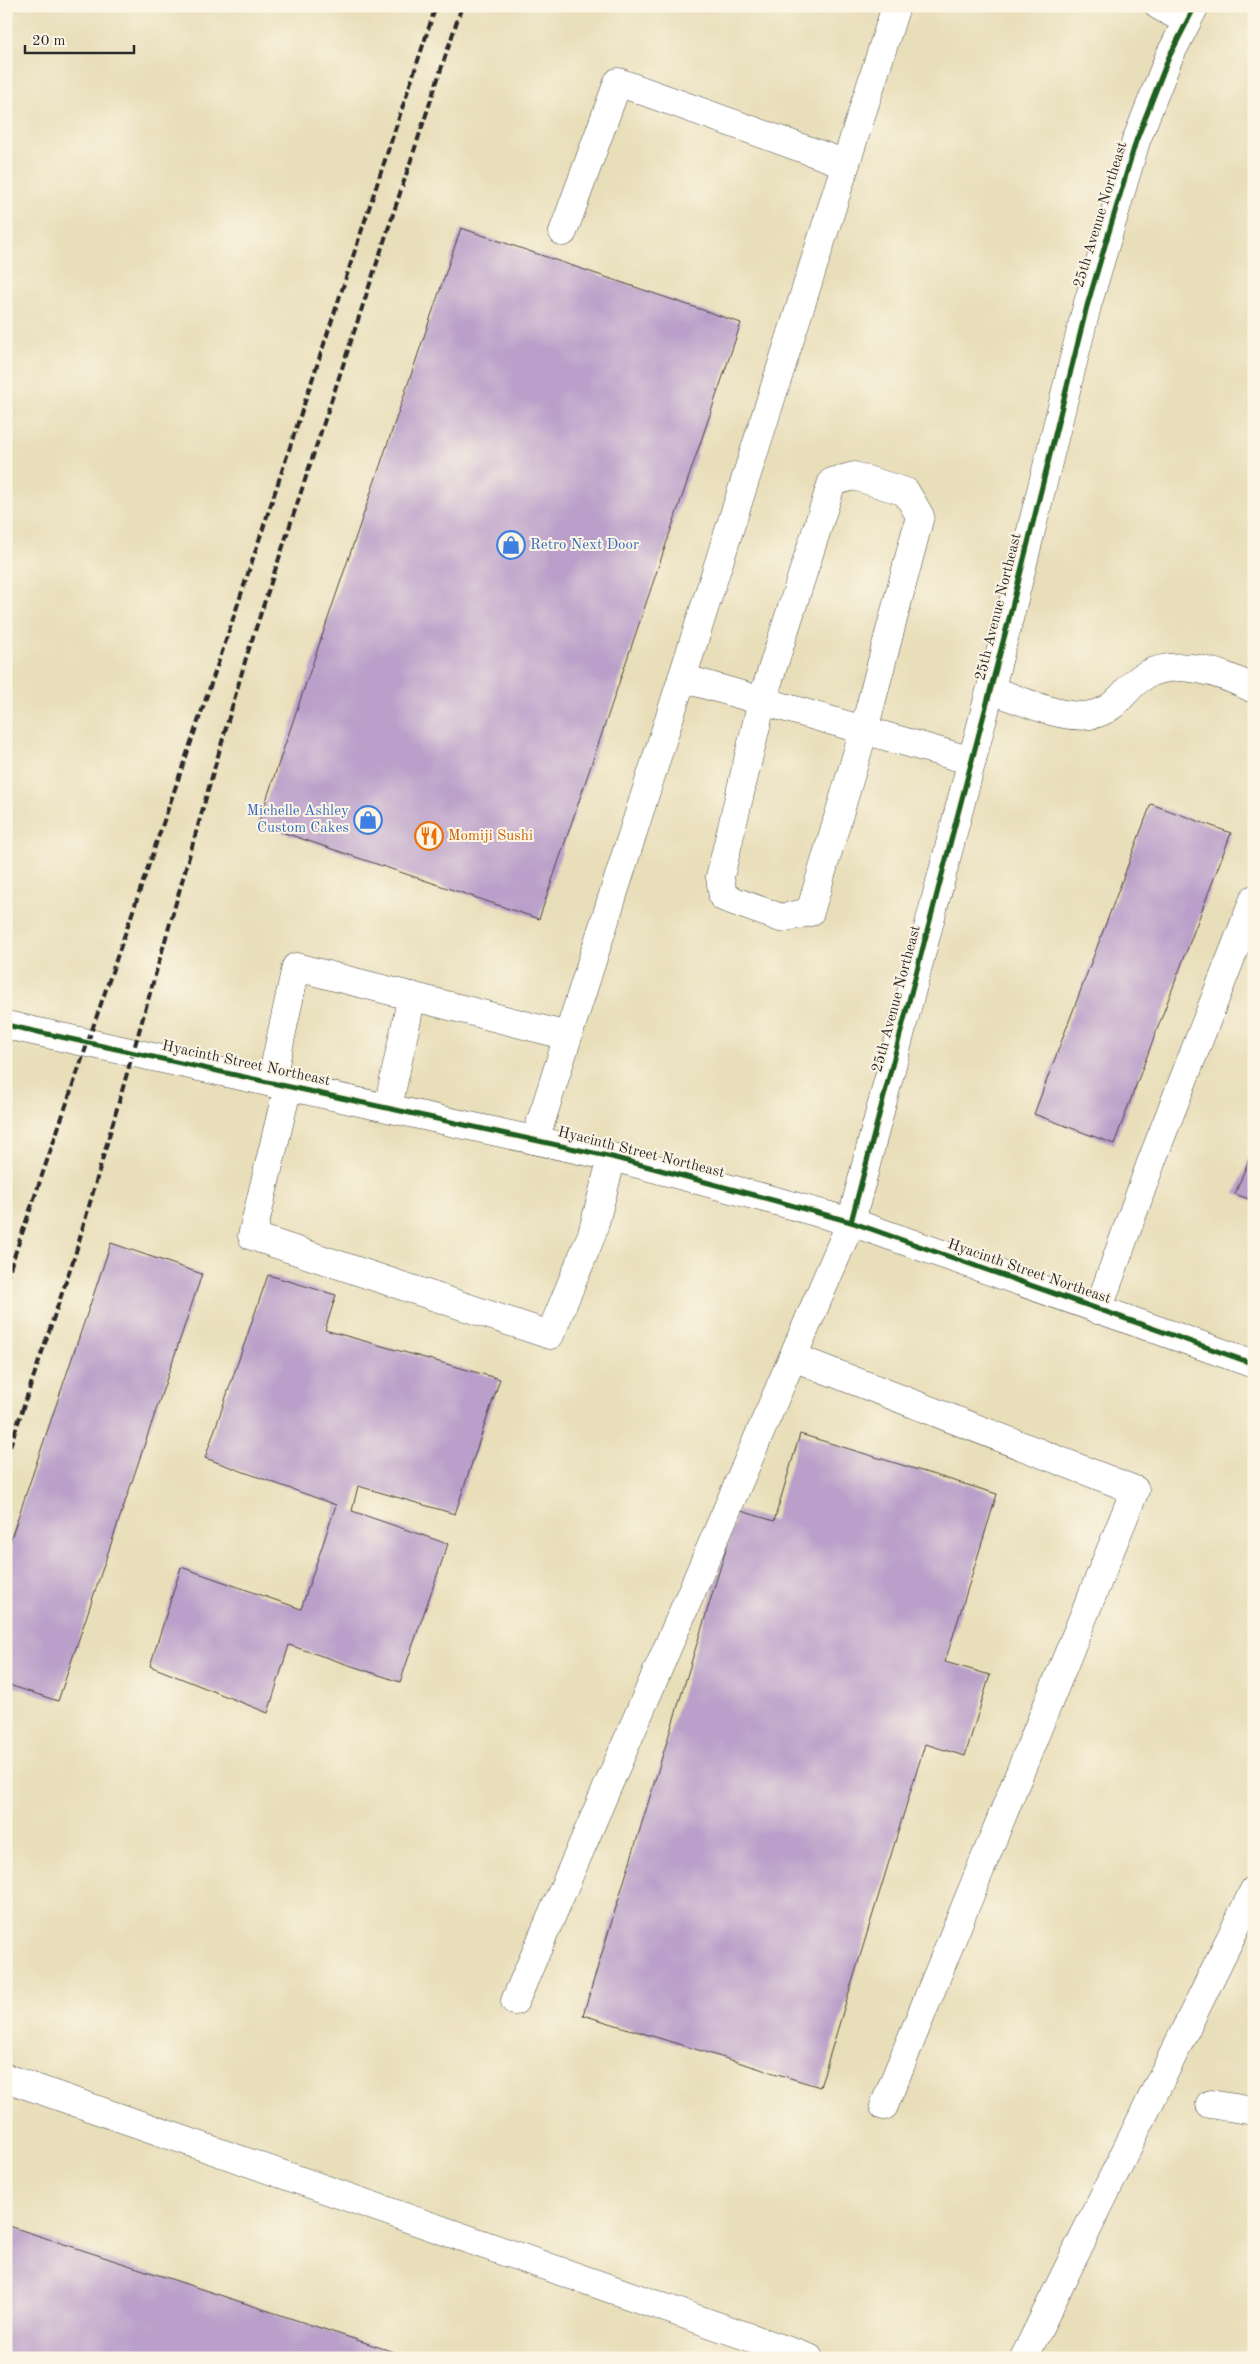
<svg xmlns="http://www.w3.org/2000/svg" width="1260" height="2364" font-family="'Old Standard TT',serif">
	<rect width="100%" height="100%" fill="#fcf5e5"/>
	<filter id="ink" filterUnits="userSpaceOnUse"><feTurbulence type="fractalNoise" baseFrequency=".02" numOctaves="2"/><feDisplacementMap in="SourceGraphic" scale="10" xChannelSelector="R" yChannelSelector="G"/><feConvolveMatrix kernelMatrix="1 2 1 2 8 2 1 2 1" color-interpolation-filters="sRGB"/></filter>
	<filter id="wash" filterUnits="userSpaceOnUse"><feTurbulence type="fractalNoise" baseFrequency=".0096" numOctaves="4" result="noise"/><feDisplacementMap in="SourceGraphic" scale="20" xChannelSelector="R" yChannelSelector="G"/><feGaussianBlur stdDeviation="1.12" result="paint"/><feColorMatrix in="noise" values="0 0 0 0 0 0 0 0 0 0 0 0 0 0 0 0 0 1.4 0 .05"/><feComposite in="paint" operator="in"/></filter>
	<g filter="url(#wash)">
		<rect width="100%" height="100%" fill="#e8deb9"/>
		<g id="blocks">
			<!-- building -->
			<g fill="#b99fc9">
				<polygon points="461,228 741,323 539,919 258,824"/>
				<polygon points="1151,804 1231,833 1114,1144 1034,1114"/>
				<polygon points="1254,1147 1254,1201 1235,1194"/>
				<polygon points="111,1243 202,1274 58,1701 6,1684 6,1553"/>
				<polygon points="268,1275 336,1295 325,1330 500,1379 455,1514 358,1486 352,1511 448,1544 400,1682 289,1645 268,1713 150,1666 181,1567 301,1609 336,1505 205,1458"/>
				<polygon points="800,1434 997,1494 945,1662 990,1675 965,1756 925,1744 820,2087 583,2015 738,1510 774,1521"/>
				<polygon points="6,2225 409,2357 409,2358 6,2358"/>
			</g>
		</g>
	</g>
	<g filter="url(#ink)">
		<use href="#blocks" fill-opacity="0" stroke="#474640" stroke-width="1"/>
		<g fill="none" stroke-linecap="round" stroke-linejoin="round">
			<defs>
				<g id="minor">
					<polyline points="1159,6 1187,21"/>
					<polyline points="563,232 618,82 846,164"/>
					<polygon points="854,476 906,492 920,516 864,730 810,912 781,918 723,897 720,877 762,701 832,482"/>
					<polyline points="682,678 972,761"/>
					<path d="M 991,690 C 1019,699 1061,720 1090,715 C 1119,710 1123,688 1144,676 C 1178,657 1223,673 1254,689"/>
					<polyline points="271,1083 296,967 568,1036"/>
					<polyline points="288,1086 252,1236 550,1335 592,1234 612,1157"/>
					<polyline points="388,1107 412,996"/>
					<polyline points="535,1140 896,6"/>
					<polyline points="1098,1310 1152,1160 1254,899"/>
					<polyline points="793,1357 1135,1490 884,2106"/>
					<polyline points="515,2001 851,1222 1010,615 1087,306 1136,141 1169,57 1195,6"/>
					<polyline points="6,2078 809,2358"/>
					<polyline points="1210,2104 1254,2111"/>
					<polyline points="1024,2358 1254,1890"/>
				</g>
				<polyline id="major" points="6,1025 612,1157 776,1201 851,1222 1254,1364"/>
			</defs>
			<!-- minor casing -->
			<use href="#minor" stroke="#474640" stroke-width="29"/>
			<!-- major casing -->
			<use href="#major" stroke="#474640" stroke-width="29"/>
			<!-- minor -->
			<use href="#minor" stroke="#fff" stroke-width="28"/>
			<!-- major -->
			<use href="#major" stroke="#fff" stroke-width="28"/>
			<!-- rail -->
			<g stroke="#2b2b2b" stroke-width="4" stroke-dasharray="8 4" stroke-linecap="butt">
				<polyline points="6,1280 223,649 436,6"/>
				<polyline points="6,1458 75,1255 246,658 462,6"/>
			</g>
			<defs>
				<g id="cycleway">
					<polyline points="6,1025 612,1157 776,1201 851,1222 1254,1364"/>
					<polyline points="851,1222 1010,615 1087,306 1136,141 1169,57 1195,6"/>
				</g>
			</defs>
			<!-- cycleway casing -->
			<use href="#cycleway" stroke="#fcf5e5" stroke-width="8"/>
			<!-- cycleway -->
			<use href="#cycleway" stroke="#1b5e20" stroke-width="5"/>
		</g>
	</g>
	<!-- icons -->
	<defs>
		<symbol id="shop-ring" viewBox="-11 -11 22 22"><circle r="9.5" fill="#fcf5e5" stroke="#3f7fe0" stroke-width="1.5"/><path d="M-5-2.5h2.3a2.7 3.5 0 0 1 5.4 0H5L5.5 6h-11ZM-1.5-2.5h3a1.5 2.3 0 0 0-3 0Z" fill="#3f7fe0"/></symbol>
		<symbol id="restaurant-ring" viewBox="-11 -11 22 22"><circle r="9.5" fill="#fcf5e5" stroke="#e8710a" stroke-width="1.5"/><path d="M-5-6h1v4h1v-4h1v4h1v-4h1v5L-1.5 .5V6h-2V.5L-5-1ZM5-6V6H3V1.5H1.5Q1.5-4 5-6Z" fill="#e8710a"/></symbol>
	</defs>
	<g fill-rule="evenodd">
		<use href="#shop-ring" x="495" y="529" width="32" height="32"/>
		<use href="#shop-ring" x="352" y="804" width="32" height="32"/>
		<use href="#restaurant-ring" x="413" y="820" width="32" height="32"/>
	</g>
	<g text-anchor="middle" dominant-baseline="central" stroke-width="4" stroke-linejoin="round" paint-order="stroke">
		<!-- street labels -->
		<g font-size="15" fill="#2b2b2b" stroke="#fcf5e5">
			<text transform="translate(1101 215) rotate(-73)">25th Avenue Northeast</text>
			<text transform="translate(999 607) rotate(-76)">25th Avenue Northeast</text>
			<text transform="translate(897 999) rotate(-75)">25th Avenue Northeast</text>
			<text transform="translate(246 1064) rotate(12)">Hyacinth Street Northeast</text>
			<text transform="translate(641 1153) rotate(14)">Hyacinth Street Northeast</text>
			<text transform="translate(1029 1272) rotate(19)">Hyacinth Street Northeast</text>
		</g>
		<!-- shop labels -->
		<g font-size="15" fill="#366cbe" stroke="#fcf5e5" text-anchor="start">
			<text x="530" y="545">Retro Next Door</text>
			<text x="349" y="811" text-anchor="end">Michelle Ashley<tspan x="349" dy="17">Custom Cakes</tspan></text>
		</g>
		<!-- food labels -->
		<g font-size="15" fill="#c56008" stroke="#fcf5e5" text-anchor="start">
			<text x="448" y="836">Momiji Sushi</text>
		</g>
	</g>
	<!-- margin -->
	<rect width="1260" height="2364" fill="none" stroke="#fcf5e5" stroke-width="25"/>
	<!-- scale -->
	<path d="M25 45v8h109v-8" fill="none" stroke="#2b2b2b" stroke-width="2.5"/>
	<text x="32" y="45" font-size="15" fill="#2b2b2b" stroke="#fcf5e5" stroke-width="4" paint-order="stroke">20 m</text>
</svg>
